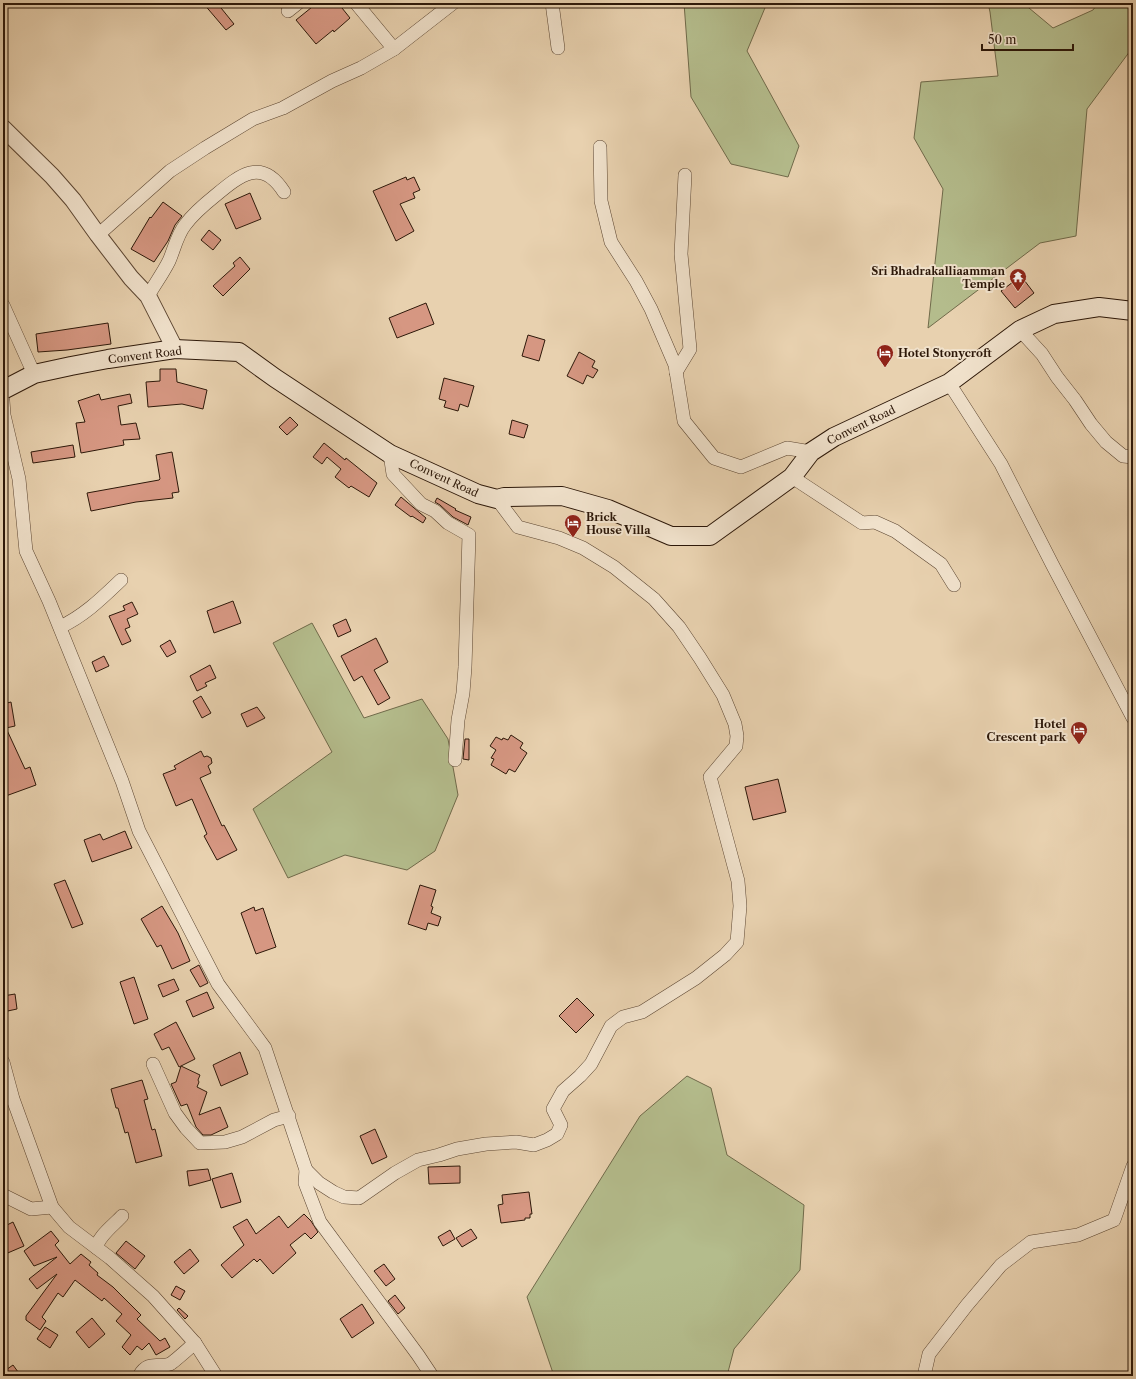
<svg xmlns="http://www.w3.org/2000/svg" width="1136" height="1379" font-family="'Libre Caslon Text',serif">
	<rect width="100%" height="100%" fill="#e8d1af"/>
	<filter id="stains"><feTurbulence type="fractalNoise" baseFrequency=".005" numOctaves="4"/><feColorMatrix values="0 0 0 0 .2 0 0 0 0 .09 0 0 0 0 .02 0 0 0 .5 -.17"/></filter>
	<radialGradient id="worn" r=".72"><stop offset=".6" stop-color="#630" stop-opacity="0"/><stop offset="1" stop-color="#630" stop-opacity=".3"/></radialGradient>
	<!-- green -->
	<g fill="#b4bc8c" stroke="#706a4a">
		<polygon points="684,3 767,3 747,51 799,146 788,177 731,164 691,97"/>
		<polygon points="988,3 1023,3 1053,28 1093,10 1098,3 1133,3 1133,47 1087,109 1076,236 1040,243 928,328 943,189 914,138 921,82 998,76 990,12"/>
		<polygon points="312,623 364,718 422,699 448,739 458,795 435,851 407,870 345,855 288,878 253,809 332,752 273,643"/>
		<polygon points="687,1076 711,1088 727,1155 804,1205 800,1270 734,1349 727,1376 554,1376 527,1297 640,1116"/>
	</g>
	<!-- building -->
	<g fill="#d69782" stroke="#2d1809">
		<polygon points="203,3 217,3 234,24 226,30"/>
		<polygon points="317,3 338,3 350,18 334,32 333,30 316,44 296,20"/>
		<polygon points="406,177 407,180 414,177 420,190 413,193 415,198 400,204 414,231 396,241 373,191"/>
		<polygon points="250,193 261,219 236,229 225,204"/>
		<polygon points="163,202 182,216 175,225 168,241 154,262 131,249 150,217 151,218"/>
		<polygon points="209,230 221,240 213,250 201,240"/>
		<polygon points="240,257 250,269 223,296 213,286 235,266 233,263"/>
		<polygon points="1021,276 1034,293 1015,308 1001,291"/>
		<polygon points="426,303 434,324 397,338 389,318"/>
		<polygon points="108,323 111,344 67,350 38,352 36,334"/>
		<polygon points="528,335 545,340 539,361 522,356"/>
		<polygon points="579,352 595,361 592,367 598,370 593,378 587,375 583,384 567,376"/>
		<polygon points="160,369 176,369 177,382 207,390 203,409 182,404 148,407 146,382 160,381"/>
		<polygon points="444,378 474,386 468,407 460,404 458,411 444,407 446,401 439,399"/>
		<polygon points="99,394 101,400 130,394 132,403 118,406 121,425 136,423 140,439 123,440 124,445 81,453 76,423 85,422 78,401"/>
		<polygon points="290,417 298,425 287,435 279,427"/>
		<polygon points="512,420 528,425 524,438 509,434"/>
		<polygon points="324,443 345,460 346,458 377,483 369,497 351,486 349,488 335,477 341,469 327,457 322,464 313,457"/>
		<polygon points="73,445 75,457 33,463 31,452"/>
		<polygon points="172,452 179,492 172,493 173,498 136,502 91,511 87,493 159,480 160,479 156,455"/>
		<polygon points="401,497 426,518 423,523 412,516 411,517 395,505"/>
		<polygon points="437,498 456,509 455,510 471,517 468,525 453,517 440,505 435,502"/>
		<polygon points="233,601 241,623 214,633 207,611"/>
		<polygon points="132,602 138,614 127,619 130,627 125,629 131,641 122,645 109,616 125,610 123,606"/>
		<polygon points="346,619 351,631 338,637 333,625"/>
		<polygon points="376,638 388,662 374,670 390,698 378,705 362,676 354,681 341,656"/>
		<polygon points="170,640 176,652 167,657 160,646"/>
		<polygon points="104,656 109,666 96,672 92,662"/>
		<polygon points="210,665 216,678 205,683 207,686 197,691 190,676"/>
		<polygon points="201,696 211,713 202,718 193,701"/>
		<polygon points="11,702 15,726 6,728 25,769 30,767 36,785 3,797 3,704"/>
		<polygon points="257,707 265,718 247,727 241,714"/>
		<polygon points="511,735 523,743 520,748 527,753 515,772 509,769 506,774 491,765 494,759 491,758 496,750 490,746 496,737 502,740 503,738 508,740"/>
		<polygon points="465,739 469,739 469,760 463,759"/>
		<polygon points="201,751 204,757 207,756 211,758 212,763 208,766 211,773 200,778 222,826 224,825 237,850 217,860 204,836 207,834 192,799 176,806 163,774 176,769 174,766"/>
		<polygon points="778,779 786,812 753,820 745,787"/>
		<polygon points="125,831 132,848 92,862 84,840 100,834 103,840"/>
		<polygon points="65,880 83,924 72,928 54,884"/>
		<polygon points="420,885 436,890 431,906 433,907 431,913 441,917 438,926 428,923 426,930 408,924"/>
		<polygon points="162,906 178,933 190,961 172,969 161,945 157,947 141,919"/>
		<polygon points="254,907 255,911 263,908 276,947 256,954 241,913"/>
		<polygon points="199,965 208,983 200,987 190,970"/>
		<polygon points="134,977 148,1019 134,1024 120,982"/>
		<polygon points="174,979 179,990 163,997 158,985"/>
		<polygon points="207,992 214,1008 193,1017 186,1001"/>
		<polygon points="15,994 17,1009 3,1012 3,996"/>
		<polygon points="577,998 594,1015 576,1033 559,1016"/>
		<polygon points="176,1022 195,1059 179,1067 169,1047 162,1050 154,1034"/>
		<polygon points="240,1052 248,1074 221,1086 213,1065"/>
		<polygon points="181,1066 200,1075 198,1080 199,1082 197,1087 207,1092 199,1115 220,1107 228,1127 211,1135 203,1135 196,1127 187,1104 181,1106 171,1084 176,1082"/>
		<polygon points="142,1080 148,1099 144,1100 152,1130 155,1129 162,1156 136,1163 128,1132 125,1133 118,1108 116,1108 111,1089"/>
		<polygon points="375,1129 387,1157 372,1164 360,1136"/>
		<polygon points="460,1166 460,1183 429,1184 428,1167"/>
		<polygon points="208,1169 211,1180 189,1186 187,1171"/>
		<polygon points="232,1173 241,1202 221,1208 212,1179"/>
		<polygon points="529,1192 532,1214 530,1214 530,1218 525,1218 525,1220 501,1223 498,1205 503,1204 502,1195"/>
		<polygon points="304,1214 311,1221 318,1232 311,1239 305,1233 290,1245 296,1253 273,1274 260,1259 257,1262 254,1259 232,1278 221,1265 244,1245 233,1227 247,1219 256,1234 279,1216 288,1228"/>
		<polygon points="13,1222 24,1246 3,1255 3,1227"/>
		<polygon points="471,1229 477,1238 462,1247 456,1238"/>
		<polygon points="450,1230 455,1239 443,1246 438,1237"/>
		<polygon points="51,1231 59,1241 55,1245 70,1264 81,1254 91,1262 89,1265 98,1273 97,1275 113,1287 141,1315 137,1319 160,1341 165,1338 170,1347 156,1355 149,1343 142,1350 137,1346 130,1355 122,1347 131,1335 116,1321 122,1314 104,1298 102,1301 75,1280 63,1297 58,1293 42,1317 46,1321 40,1330 26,1320 26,1316 57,1274 37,1289 29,1279 57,1257 34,1266 24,1251"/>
		<polygon points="126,1241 145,1256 135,1269 116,1253"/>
		<polygon points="190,1249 199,1261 184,1274 174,1262"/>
		<polygon points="384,1264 395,1279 386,1286 374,1271"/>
		<polygon points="176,1286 185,1291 180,1300 171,1295"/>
		<polygon points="395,1295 405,1308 398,1314 388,1301"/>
		<polygon points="362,1304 374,1323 352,1338 340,1319"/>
		<polygon points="179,1308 188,1316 185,1319 177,1310"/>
		<polygon points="92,1318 105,1334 89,1348 76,1332"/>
		<polygon points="45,1327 58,1335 50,1348 37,1339"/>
		<polygon points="13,1365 21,1376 3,1376 3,1372"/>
	</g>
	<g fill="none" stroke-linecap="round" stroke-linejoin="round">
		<defs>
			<g id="minor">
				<polyline points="552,3 558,48"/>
				<polyline points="288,11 298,3"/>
				<polyline points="394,49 453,3"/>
				<polyline points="600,147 601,201 611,242 636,281 651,309 675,365 684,421 714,458 741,467 787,448 811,452"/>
				<polyline points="98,235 170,171 205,148 253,119 283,108 332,81 361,68 394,49 356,3"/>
				<path d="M 148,296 C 155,284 163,273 169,261 C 174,250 177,235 185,225 C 193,214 206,203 216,195 C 240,175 262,157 284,192"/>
				<polyline points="3,305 34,374"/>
				<polyline points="1020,330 1042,354 1057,377 1075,400 1091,424 1106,442 1123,456 1133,457"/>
				<polyline points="676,372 690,349 681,254 685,175"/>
				<polyline points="949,383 1001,464 1052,564 1133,718"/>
				<polyline points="3,401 4,415 19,479 26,551 49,601 122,781 139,831 218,984 265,1048 306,1170 305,1183 320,1222 418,1355 432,1376"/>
				<polyline points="390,454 393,474 421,504 435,511 448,523 469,535 465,667 463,693 458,720 455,760"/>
				<polyline points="792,477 862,523 875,522 895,531 941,564 954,585"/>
				<path d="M 60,627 C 84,616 102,598 121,580"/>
				<polyline points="3,1062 13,1099 52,1207 69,1227 110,1258 153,1296 195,1343 216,1376"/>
				<polyline points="153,1064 175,1113 186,1128 200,1143 225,1142 242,1137 274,1120 289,1116"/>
				<polyline points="306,1170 319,1183 333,1192 344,1197 359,1198 395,1173 418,1160 439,1155 457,1149 486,1144 516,1142 534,1145 547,1140 557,1134 561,1125 553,1109 563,1091 580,1076 591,1064 611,1026 623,1017 642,1012 696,978 725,955 737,942 740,906 738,881 710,777 736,746 737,736 735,724 723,695 700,658 679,627 654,599 614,567 583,548 559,538 518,527 497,499"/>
				<polyline points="3,1195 31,1209 52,1207"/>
				<path d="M 97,1248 C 97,1237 115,1224 122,1216"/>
				<path d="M 139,1376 C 149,1359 158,1369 170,1364 C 175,1361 189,1348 195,1343"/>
				<polyline points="924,1376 929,1354 967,1305 1001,1265 1031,1242 1078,1235 1114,1220 1133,1166"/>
			</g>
			<polyline id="tertiary" points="3,128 52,176 73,200 98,235 131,278 148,296 175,349"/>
			<polyline id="secondary" points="3,390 34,374 71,366 108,359 175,349 239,352 275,378 390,454 478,494 497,499 504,497 562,496 608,509 671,536 710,536 792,477 811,452 834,437 949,383 1020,330 1054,314 1099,307 1133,311"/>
		</defs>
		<!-- minor casing -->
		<use href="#minor" stroke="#5c4632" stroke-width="14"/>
		<!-- tertiary casing -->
		<use href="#tertiary" stroke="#5c4632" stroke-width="18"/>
		<!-- secondary casing -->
		<use href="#secondary" stroke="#2d1809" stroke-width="20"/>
		<!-- minor -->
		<use href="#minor" stroke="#f0e1cb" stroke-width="13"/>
		<!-- tertiary -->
		<use href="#tertiary" stroke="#f0e1cb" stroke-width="16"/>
		<!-- secondary -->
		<use href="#secondary" stroke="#f0e1cb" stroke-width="18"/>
	</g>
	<!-- icons -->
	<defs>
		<symbol id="temple-pin" viewBox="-11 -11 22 30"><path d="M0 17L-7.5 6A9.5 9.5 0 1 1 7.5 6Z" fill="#8f2418" stroke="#f0e1cb"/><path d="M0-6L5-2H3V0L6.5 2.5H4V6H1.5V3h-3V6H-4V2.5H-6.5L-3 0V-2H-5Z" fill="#fff"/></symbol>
		<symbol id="hotel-pin" viewBox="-11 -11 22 30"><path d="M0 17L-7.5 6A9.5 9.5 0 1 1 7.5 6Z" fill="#8f2418" stroke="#f0e1cb"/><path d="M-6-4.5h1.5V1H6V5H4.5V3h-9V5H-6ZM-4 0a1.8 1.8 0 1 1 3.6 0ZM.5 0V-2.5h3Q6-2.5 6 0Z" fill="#fff"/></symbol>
	</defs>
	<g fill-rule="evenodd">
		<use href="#temple-pin" x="1008" y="267" width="20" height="27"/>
		<use href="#hotel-pin" x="875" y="343" width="20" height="27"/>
		<use href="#hotel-pin" x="563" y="513" width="20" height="27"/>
		<use href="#hotel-pin" x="1069" y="720" width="20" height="27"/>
	</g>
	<g text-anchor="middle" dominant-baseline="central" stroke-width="4" stroke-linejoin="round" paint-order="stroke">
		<!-- poi labels -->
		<g font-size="11" font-weight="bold" fill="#2d1809" stroke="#f0e1cb" text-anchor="end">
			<text x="1005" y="271">Sri Bhadrakalliaamman<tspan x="1005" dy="13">Temple</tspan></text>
			<text x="898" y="353" text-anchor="start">Hotel Stonycroft</text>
			<text x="586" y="517" text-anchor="start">Brick<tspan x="586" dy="13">House Villa</tspan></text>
			<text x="1066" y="724">Hotel<tspan x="1066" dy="13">Crescent park</tspan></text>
		</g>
		<!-- street labels -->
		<g font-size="11" fill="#2d1809" stroke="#f0e1cb">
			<text transform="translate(145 355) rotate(-7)">Convent Road</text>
			<text transform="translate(861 425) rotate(-26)">Convent Road</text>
			<text transform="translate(444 478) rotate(25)">Convent Road</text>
		</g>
	</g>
	<!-- margin -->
	<rect width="1136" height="1379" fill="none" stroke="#e8d1af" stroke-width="16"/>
	<rect x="4" y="4" width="1128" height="1371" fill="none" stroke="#2d1809" stroke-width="2"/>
	<rect x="8" y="8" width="1120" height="1363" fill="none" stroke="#2d1809"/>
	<!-- scale -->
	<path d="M982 44v6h91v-6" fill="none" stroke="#2d1809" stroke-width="2"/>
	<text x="988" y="44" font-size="12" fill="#2d1809" stroke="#f0e1cb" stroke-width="3" paint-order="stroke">50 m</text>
	<rect width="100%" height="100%" filter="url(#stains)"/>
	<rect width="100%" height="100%" fill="url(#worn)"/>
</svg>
